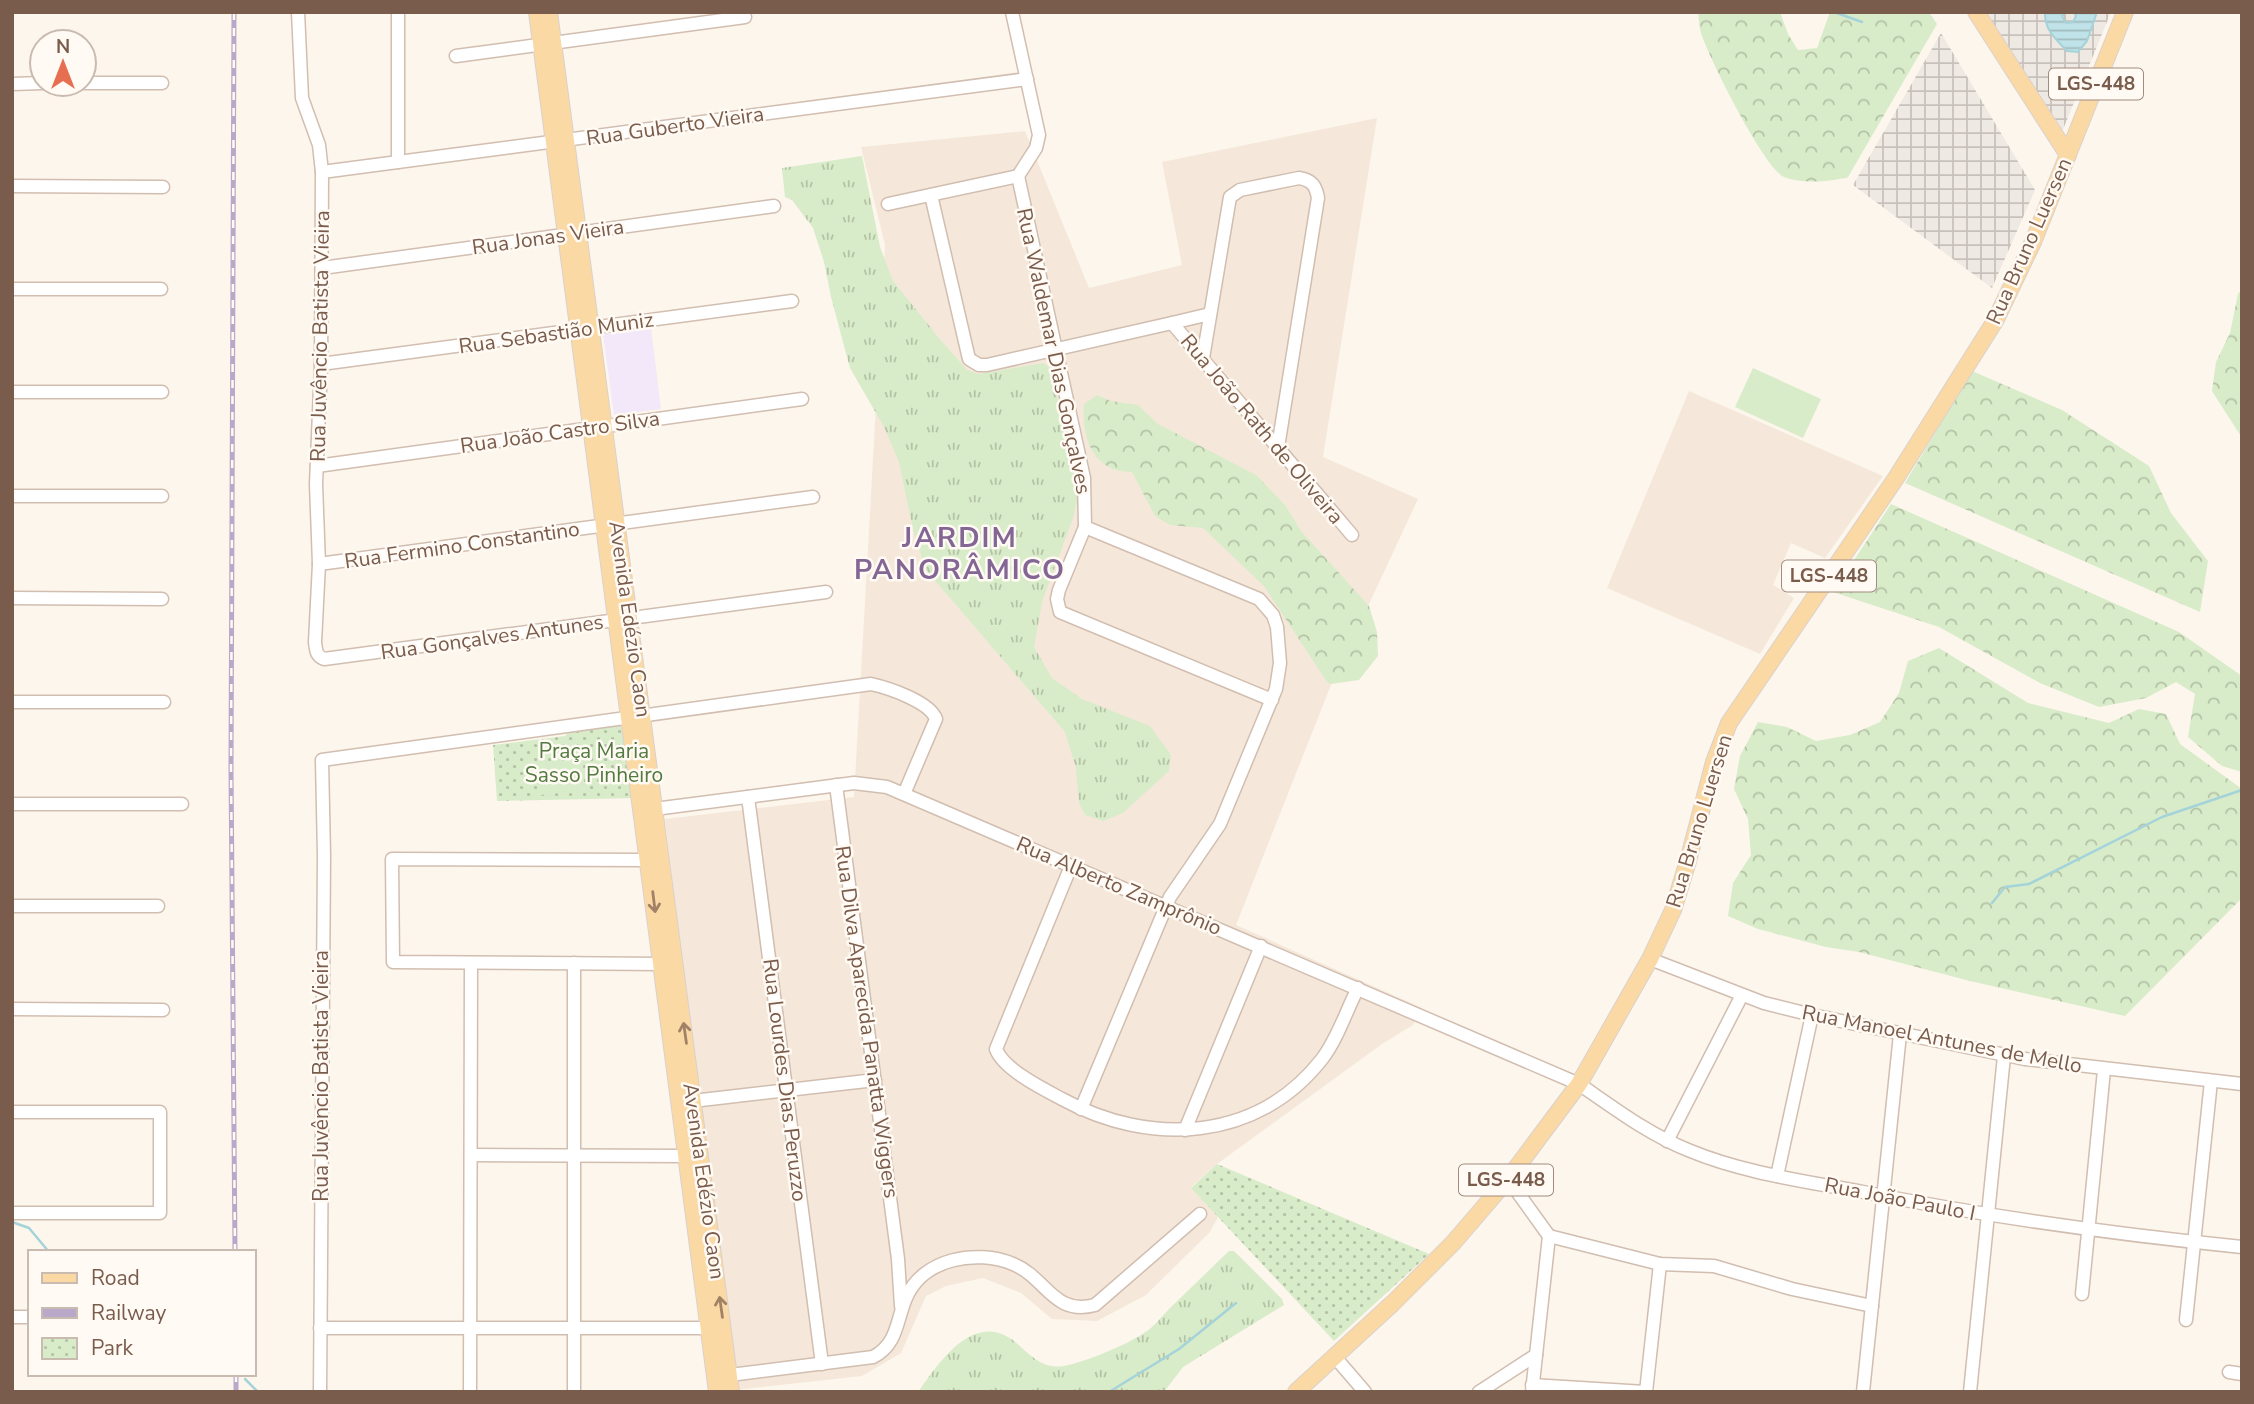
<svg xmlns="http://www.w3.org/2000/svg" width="2254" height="1404" font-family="'Nunito Sans',sans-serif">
	<defs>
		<pattern id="industrial-grid" width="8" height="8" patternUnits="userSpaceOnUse" patternTransform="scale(1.75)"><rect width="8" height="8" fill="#efe9e4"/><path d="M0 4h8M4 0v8" fill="none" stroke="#c7c0bb"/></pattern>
		<pattern id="grass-tufts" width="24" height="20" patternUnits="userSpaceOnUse" patternTransform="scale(1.75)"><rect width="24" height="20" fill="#d8ecc9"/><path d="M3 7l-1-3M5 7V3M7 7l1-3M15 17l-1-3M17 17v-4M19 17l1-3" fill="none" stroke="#b4c2a5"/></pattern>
		<pattern id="forest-crowns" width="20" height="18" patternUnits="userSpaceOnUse" patternTransform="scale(1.75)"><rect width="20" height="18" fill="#d8ecc9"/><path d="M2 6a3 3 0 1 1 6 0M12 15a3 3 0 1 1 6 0" fill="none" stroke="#b4c2a5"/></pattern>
		<pattern id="park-dots" width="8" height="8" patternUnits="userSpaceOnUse" patternTransform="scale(1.75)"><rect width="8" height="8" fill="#d8ecc9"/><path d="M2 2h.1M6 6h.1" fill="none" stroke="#b4c2a5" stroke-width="1.8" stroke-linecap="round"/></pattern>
		<pattern id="water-rules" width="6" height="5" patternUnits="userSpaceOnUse" patternTransform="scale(1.75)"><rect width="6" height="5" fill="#bfe3e8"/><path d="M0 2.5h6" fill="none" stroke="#a0bbbe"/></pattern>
	</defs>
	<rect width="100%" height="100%" fill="#fdf6ec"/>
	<!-- residential -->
	<g fill="#f5e8da">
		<polygon points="1377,118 1323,457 1418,499 1329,690 1236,925 1422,1008 1413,1025 1382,1044 1217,1164 1191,1187 1218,1217 1210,1232 1146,1295 1097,1321 1052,1319 1021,1293 983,1278 946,1286 926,1296 901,1353 862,1376 735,1390 665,819 854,797 885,245 861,147 1025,131 1089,288 1182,265 1162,162"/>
		<polygon points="1689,391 1883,476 1825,558 1791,543 1773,585 1794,598 1760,654 1607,588"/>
	</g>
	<!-- industrial -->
	<g fill="url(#industrial-grid)">
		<polygon points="1983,12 2111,12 2062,132"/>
		<polygon points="1941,33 2035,190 1992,288 1853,185"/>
	</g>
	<!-- education -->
	<polygon fill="#f3e8fa" points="651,328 661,409 614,415 603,334"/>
	<!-- grass -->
	<g fill="url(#grass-tufts)">
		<polygon points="862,156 880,247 893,281 939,338 967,370 979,374 1043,363 1050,368 1074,463 1079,492 1073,518 1042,602 1034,647 1052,678 1082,699 1150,726 1171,755 1169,771 1123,813 1103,821 1085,815 1079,803 1076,768 1065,732 926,570 914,534 899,462 884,427 850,368 831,297 824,262 813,228 792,200 785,197 782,168"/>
		<path d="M 1229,1251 L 1234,1251 L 1282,1299 L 1284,1305 L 1183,1367 L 1164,1392 L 918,1392 C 939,1363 973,1310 1014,1341 C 1029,1353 1042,1370 1064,1366 C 1082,1363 1129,1344 1144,1333 C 1154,1327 1162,1316 1171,1307 C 1190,1289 1209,1270 1229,1251 Z"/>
	</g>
	<!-- forest -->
	<g fill="url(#forest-crowns)">
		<path d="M 1698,12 L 1780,12 L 1788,34 L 1798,50 L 1817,48 L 1830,12 L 1929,12 L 1937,24 L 1848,177 C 1831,182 1801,184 1784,177 C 1764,168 1709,58 1701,33 C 1699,27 1699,19 1698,12 Z"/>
		<polygon points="2242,289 2242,438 2212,391 2216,362 2230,333 2238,294"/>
		<polygon points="1972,371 2062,410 2149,466 2171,513 2208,561 2200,612 1905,483"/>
		<path d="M 1097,395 L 1111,401 L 1138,405 L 1158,424 L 1256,475 L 1285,505 L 1301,531 L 1369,606 L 1377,632 L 1378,656 L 1359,680 L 1331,684 L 1327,682 L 1264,586 L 1203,528 L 1170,525 L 1155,516 L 1132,472 C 1093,473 1081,437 1084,404 Z"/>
		<polygon points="1891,504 2179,632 2242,676 2242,772 2222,766 2188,737 2195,694 2176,682 2146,698 2099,707 2040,683 1939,627 1833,592"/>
		<polygon points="1939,648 2028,703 2109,723 2139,709 2166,714 2180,744 2242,789 2242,898 2125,1016 1970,981 1859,952 1826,947 1758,929 1728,916 1733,883 1751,855 1748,819 1734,789 1740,756 1758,722 1787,727 1816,741 1850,735 1880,722 1899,693 1908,661"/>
	</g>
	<!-- park -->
	<g fill="url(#park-dots)">
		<polygon points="626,723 636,798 497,801 493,745 565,736 569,731"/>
		<polygon points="1217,1164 1429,1254 1334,1341 1191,1188"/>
	</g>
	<!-- garden -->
	<g fill="#d8ecc9">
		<polygon points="1753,368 1821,399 1803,438 1735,407"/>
		<polygon points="582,761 585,790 541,795 538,765"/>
	</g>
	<!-- water -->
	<path fill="url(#water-rules)" stroke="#a5d3da" stroke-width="2" d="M 2045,12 L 2066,12 L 2062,16 L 2066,23 L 2073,22 L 2076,16 L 2074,12 L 2097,12 L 2087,41 L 2078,52 L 2067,51 C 2056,39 2044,30 2045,12 Z"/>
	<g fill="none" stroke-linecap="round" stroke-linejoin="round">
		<!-- stream -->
		<g stroke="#a5d3da" stroke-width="2.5">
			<polyline points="1834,12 1862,22"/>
			<polyline points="1992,903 2005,887 2029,884 2162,817 2242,790"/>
			<polyline points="12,1222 29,1228 49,1252"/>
			<polyline points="245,1379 258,1392"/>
			<polyline points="1109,1392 1179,1349 1236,1303"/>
		</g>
		<defs>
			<g id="minor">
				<path d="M 298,12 L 302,98 L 319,145 L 322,172 L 321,364 L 316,484 L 319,564 L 315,642 C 316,650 316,656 324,659 L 826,592"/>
				<polyline points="398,12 398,162"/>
				<polyline points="1012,12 1039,135 1036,148 1018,176"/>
				<polyline points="456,56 745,17"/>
				<polyline points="84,83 162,83"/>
				<polyline points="12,84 42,83"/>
				<polyline points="322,172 1027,79"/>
				<polyline points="1018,176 1084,478 1085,527 1059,590 1057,599 1060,612 1272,700"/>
				<polyline points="12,186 163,187"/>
				<polyline points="931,195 969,359 979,365 987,365 1172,323 1352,535"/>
				<polyline points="888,204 1018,176"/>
				<polyline points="322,268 774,206"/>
				<polyline points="12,289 161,289"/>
				<polyline points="1172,323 1210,314"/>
				<path d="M 1203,358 L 1230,197 L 1240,190 L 1299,178 C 1312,180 1316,186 1318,198 L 1278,447"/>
				<polyline points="321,364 792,301"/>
				<polyline points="12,392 162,392"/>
				<polyline points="317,466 802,399"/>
				<polyline points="12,496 162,496"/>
				<polyline points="319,564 813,497"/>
				<polyline points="12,598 162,599"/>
				<polyline points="12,702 164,702"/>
				<polyline points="836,785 898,1259 901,1306"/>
				<polyline points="748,797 822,1364"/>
				<polyline points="12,804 182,804"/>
				<path d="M 647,810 L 854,783 L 887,787 L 1579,1084 C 1614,1108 1648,1134 1688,1150 C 1743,1173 1804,1181 1863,1192 C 1989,1217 2114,1234 2242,1247"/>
				<polyline points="648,860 392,859 393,962 662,964"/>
				<path d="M 1071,866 L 996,1049 C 1003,1069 1043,1089 1062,1099 C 1150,1147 1257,1142 1322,1059 C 1338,1038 1346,1011 1358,988"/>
				<polyline points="12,906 158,906"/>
				<polyline points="1650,959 1764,1003 1812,1015 2025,1059 2242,1084"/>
				<polyline points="12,1009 163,1010"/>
				<polyline points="684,1102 875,1080"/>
				<polyline points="1081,1109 1170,897 1220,824 1276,689 1280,663 1277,627 1273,615 1259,599 1085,527"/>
				<polyline points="12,1112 160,1112 160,1213 12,1213"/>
				<polyline points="1185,1130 1261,946"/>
				<polyline points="1667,1141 1742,995"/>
				<polyline points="471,1155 687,1156"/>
				<polyline points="1777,1176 1812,1015"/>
				<polyline points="1508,1179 1549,1236 1532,1392"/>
				<polyline points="1549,1236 1660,1264 1714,1266 1792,1289 1872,1306"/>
				<polyline points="2082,1294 2104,1070"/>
				<polyline points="12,1317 30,1317"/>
				<polyline points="2186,1320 2211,1081"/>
				<polyline points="320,1328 710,1328"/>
				<polyline points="1334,1356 1365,1392"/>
				<polyline points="2229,1372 2242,1374"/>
				<path d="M 722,1376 L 873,1357 C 898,1344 896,1321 906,1298 C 923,1258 977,1249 1013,1264 C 1047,1278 1053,1316 1095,1305 L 1200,1214"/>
				<polyline points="1532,1385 1645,1392"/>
				<path d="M 320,1392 L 324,856 L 322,760 L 871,684 C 889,688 930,702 936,719 L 904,794"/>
				<polyline points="470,1392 471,963"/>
				<polyline points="574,1392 574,963"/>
				<polyline points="1479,1392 1536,1355"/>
				<polyline points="1646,1392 1660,1264"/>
				<polyline points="1863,1392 1900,1034"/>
				<polyline points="1970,1392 2004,1056"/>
			</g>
			<g id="major">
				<polyline points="537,12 717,1392"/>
				<polyline points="549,12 731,1392"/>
				<polyline points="1976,12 2068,155"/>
				<polyline points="1296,1392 1393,1303 1453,1243 1508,1179 1579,1084 1650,959 1673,910 1688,861 1714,762 1729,723 1896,478 1995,321 2033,242 2125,12"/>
			</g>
		</defs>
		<!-- minor casing -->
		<use href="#minor" stroke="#d1beb0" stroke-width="15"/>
		<!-- major casing -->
		<use href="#major" stroke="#dad1cd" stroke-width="18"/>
		<!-- minor -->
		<use href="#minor" stroke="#fff" stroke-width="12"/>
		<!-- major -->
		<use href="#major" stroke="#fbd9a5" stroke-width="16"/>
		<defs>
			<g id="rail">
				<polyline points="234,12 231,768 235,1252"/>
				<polyline points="236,1374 236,1392"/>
			</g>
		</defs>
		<!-- rail casing -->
		<use href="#rail" stroke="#b9a8c9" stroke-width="5"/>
		<!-- rail -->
		<use href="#rail" stroke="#fffaf3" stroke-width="2.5" stroke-dasharray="8" stroke-linecap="butt"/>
	</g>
	<!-- one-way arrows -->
	<defs><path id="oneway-shaft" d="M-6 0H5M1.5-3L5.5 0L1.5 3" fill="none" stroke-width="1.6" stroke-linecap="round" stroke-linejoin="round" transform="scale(1.75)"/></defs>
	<g stroke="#a18267">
		<use href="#oneway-shaft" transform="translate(654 902) rotate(83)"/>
		<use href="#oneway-shaft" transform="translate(685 1033) rotate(-98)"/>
		<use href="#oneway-shaft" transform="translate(721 1307) rotate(-98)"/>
	</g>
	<g text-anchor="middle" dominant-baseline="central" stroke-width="5" stroke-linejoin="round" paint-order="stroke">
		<!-- shield labels -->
		<g fill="#fffaf3" stroke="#a28b7f" stroke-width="2">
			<rect x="2049" y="68.5" width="94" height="31" rx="5"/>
			<rect x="1782" y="560.5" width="94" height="31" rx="5"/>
			<rect x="1459" y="1164.5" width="94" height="31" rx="5"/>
		</g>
		<g font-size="19" font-weight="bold" fill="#7a5c4d">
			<text x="2096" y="84">LGS-448</text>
			<text x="1829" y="576">LGS-448</text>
			<text x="1506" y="1180">LGS-448</text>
		</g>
		<!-- street labels -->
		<g font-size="21" fill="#7a5c4d" stroke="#fffaf3">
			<text transform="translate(675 126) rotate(-8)">Rua Guberto Vieira</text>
			<text transform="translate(548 237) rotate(-8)">Rua Jonas Vieira</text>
			<text transform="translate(2029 241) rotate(-66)">Rua Bruno Luersen</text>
			<text transform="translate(556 333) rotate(-8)">Rua Sebastião Muniz</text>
			<text transform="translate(320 336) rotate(-89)">Rua Juvêncio Batista Vieira</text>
			<text transform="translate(1054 351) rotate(78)">Rua Waldemar Dias Gonçalves</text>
			<text transform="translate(1262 429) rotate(50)">Rua João Rath de Oliveira</text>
			<text transform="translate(560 432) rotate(-8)">Rua João Castro Silva</text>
			<text transform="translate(462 545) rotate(-8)">Rua Fermino Constantino</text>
			<text transform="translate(630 619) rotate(82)">Avenida Edézio Caon</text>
			<text transform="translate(492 637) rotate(-8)">Rua Gonçalves Antunes</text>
			<text transform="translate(1699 821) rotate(-73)">Rua Bruno Luersen</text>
			<text transform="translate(1119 886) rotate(23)">Rua Alberto Zamprônio</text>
			<text transform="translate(867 1022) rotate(82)">Rua Dilva Aparecida Panatta Wiggers</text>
			<text transform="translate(1942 1039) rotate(11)">Rua Manoel Antunes de Mello</text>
			<text transform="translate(321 1076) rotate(-90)">Rua Juvêncio Batista Vieira</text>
			<text transform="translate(785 1080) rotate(83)">Rua Lourdes Dias Peruzzo</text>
			<text transform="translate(704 1181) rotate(82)">Avenida Edézio Caon</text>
			<text transform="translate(1900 1199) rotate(11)">Rua João Paulo I</text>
		</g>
		<!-- park labels -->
		<g font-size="21" fill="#537a41" stroke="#fffaf3">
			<text x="594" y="751">Praça Maria<tspan x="594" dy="24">Sasso Pinheiro</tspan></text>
		</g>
		<!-- district labels -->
		<g font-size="28" font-weight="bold" letter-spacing="2" fill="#846695" stroke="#fffaf3">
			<text x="960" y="538">JARDIM<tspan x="960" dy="32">PANORÂMICO</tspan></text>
		</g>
	</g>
	<!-- border -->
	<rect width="2254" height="1404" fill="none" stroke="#7a5c4d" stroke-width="28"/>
	<!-- legend -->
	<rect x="28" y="1250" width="228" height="126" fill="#fffaf3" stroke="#cabbb1" stroke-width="2"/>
	<rect x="42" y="1273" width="35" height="10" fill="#fbd9a5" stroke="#cabbb1" stroke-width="2"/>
	<text x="91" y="1285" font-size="21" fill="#7a5c4d">Road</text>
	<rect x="42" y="1308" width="35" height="10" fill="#b9a8c9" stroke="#cabbb1" stroke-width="2"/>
	<text x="91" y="1320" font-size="21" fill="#7a5c4d">Railway</text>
	<rect x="42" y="1338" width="35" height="21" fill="url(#park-dots)" stroke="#cabbb1" stroke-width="2"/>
	<text x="91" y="1355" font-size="21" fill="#7a5c4d">Park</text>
	<!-- north arrow -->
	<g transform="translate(63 63)"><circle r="33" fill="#fffaf3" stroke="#cabbb1" stroke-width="2"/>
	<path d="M0-5L12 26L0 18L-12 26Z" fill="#e76f51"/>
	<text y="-10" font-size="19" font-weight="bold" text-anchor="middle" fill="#7a5c4d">N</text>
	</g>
</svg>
